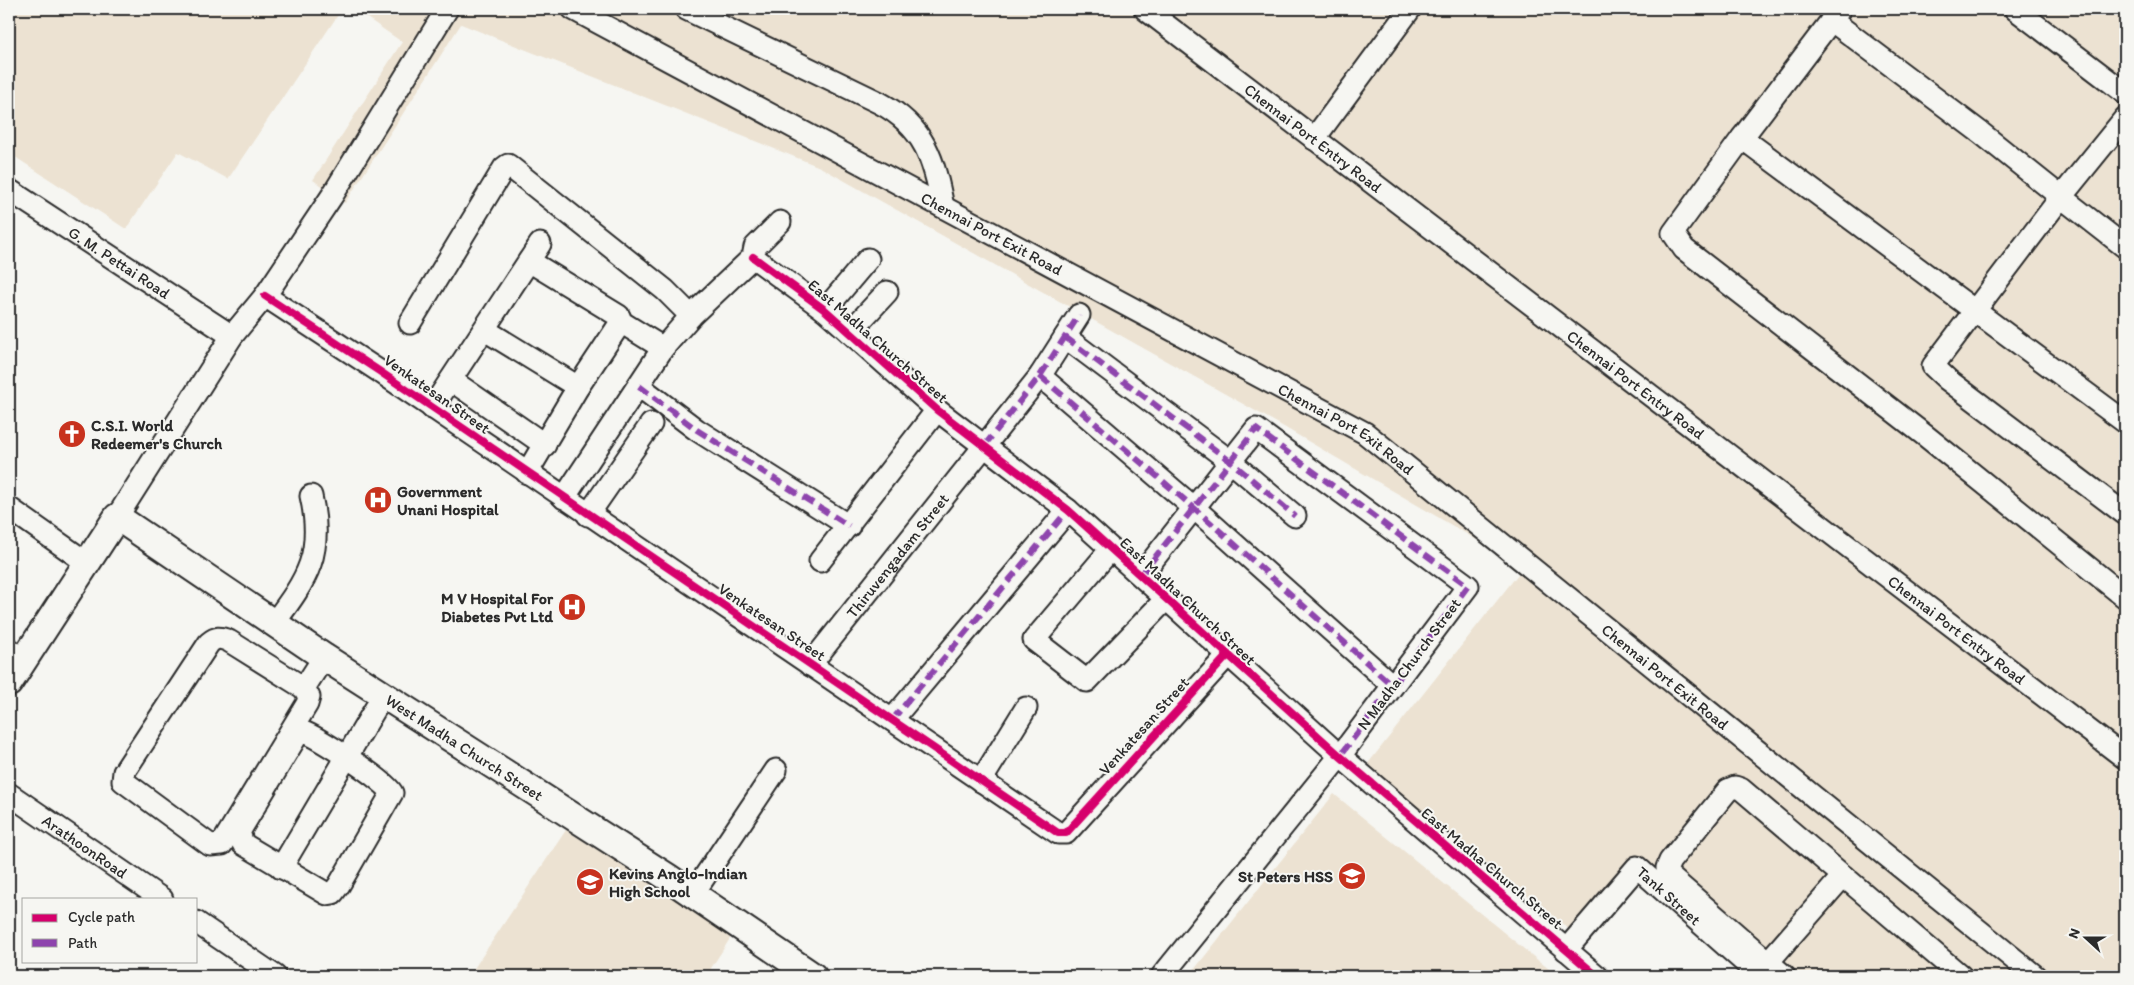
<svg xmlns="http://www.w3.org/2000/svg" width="2134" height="985" font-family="Itim,sans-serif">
	<rect width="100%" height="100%" fill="#f6f6f2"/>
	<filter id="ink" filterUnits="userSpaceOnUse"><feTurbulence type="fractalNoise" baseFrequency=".02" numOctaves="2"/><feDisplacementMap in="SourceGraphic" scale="10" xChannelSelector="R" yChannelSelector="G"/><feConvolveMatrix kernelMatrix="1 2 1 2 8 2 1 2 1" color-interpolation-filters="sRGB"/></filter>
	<g filter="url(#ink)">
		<!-- built -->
		<g fill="#ece2d2">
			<polygon points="9,9 342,9 228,179 178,152 126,229 9,153"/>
			<polygon points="354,9 2125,9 2125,976 1774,976 1639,859 1575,934 1366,766 1519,573 1494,550 1277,423 820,167 461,24 345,203 313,180 402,42"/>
			<polygon points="1334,794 1535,958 1558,976 1189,976"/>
			<polygon points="566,830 733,934 706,976 469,976"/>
		</g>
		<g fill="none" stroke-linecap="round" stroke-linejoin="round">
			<defs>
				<g id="minor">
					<path id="s1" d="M 573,9 L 1365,433 L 2035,976"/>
					<path d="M 686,9 L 880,103 C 925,127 934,160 943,207"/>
					<path id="s2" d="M 1145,9 L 2125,758"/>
					<polyline points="2015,9 2125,93"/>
					<polyline points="1831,20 1981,133 2061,197 2125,118"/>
					<polyline points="1742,138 1840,9"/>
					<polyline points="1314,139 1410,9"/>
					<path id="s3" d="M 9,190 L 232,336"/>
					<polyline points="2125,247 2061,197 1933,366 1948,380 2125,514"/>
					<polyline points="753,257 825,310 937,410 1068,510 1340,756 1597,976"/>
					<polyline points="265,296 379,371 1058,833 1066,833 1227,656"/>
					<polyline points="825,310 868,259"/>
					<polyline points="621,322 663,348"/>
					<polyline points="410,323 504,168 508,165 665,290 691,316"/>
					<polyline points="485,330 578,387"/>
					<polyline points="850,332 887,292"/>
					<polyline points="1065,337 1230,461 1295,516"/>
					<polyline points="1040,376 1193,507 1392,685"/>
					<polyline points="451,380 545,445"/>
					<polyline points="639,386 697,430 849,526"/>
					<polyline points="432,408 540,244"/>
					<polyline points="2125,422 1742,138 1673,233 1684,249 1927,437 2125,597"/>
					<polyline points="527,473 578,387 621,322 619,316 529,261"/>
					<polyline points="564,498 663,348 691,316 753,257 755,247 780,222"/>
					<polyline points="9,508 87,563"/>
					<polyline points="588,515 651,424"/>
					<polyline points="117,517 232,336 265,296 332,196 447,9"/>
					<polyline points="1111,549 1034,640 1087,681 1166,599"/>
					<polyline points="820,561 937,410"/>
					<polyline points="1141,575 1256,429 1468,586 1340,756 1162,976"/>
					<path d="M 274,623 C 308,578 324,553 311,496"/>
					<polyline points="9,649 24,660"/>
					<path id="s4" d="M 810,665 L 1040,376 L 1079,315"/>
					<path d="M 304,688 L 229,641 C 220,637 216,637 209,643 L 124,772 L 123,781 L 210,845 L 222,844 L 307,704 L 309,697 L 304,688 L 324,657"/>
					<polyline points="892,720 1068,510"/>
					<path d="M 303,732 C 316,736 388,782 392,793 L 339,885 L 333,893 L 327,894 L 243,844 L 239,832 L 296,737 Z"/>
					<polyline points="981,781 1026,708"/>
					<path id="s5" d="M 9,794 L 162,899"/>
					<polyline points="281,868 384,694"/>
					<polyline points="693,894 776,770"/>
					<polyline points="196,922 275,976"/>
					<path id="s6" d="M 1566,950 L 1637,867 L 1760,976"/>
					<polyline points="1768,962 1843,876"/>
					<polyline points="1784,976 1668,875 1667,868 1670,861 1728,790 1735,787 1741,789 1961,976"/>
				</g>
				<g id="major">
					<path id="s7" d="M 9,683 L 117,517 L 324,657 L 669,878 L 813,976"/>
				</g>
			</defs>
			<!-- minor casing -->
			<use href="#minor" stroke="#2b2b2b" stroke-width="25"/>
			<!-- major casing -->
			<use href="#major" stroke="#2b2b2b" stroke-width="30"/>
			<!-- minor -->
			<use href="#minor" stroke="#f6f6f2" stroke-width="21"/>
			<!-- major -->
			<use href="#major" stroke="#f6f6f2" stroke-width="26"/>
			<!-- quiet -->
			<g stroke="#8e44ad" stroke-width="6" stroke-dasharray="12 6" stroke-linecap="butt">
				<polyline points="1065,337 1230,461 1295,516"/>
				<polyline points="1040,376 1193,507 1392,685"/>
				<polyline points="639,386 697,430 849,526"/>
				<polyline points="984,446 1040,376 1079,315"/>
				<polyline points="1141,575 1256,429 1468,586 1340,756"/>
				<polyline points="892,720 1068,510"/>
			</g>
			<defs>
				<g id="cycleway">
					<polyline points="753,257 825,310 937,410 1068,510 1340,756 1597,976"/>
					<polyline points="265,296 379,371 1058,833 1066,833 1227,656"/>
				</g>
			</defs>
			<!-- cycleway casing -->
			<use href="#cycleway" stroke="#f6f6f2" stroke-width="11"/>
			<!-- cycleway -->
			<use href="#cycleway" stroke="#d6006c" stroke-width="8"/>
		</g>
	</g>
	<!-- icons -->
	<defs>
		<symbol id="church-disc" viewBox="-11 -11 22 22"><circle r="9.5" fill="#c8321e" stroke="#f6f6f2"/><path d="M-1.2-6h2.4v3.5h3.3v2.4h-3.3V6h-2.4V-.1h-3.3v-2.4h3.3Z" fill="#fff"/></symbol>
		<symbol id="hospital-disc" viewBox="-11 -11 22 22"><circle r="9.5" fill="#c8321e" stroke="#f6f6f2"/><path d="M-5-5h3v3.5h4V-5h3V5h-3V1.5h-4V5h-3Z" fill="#fff"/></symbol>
		<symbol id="school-disc" viewBox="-11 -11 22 22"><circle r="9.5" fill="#c8321e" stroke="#f6f6f2"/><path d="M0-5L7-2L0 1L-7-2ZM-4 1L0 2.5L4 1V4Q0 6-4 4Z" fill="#fff"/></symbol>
	</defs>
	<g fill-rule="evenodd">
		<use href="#church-disc" x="56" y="418" width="32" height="32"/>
		<use href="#hospital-disc" x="362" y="484" width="32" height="32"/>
		<use href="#hospital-disc" x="556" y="591" width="32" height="32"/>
		<use href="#school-disc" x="1336" y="860" width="32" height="32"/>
		<use href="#school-disc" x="574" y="866" width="32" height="32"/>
	</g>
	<g text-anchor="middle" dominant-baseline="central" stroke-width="4" stroke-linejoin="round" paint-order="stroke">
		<!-- street labels -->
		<g font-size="16" fill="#2b2b2b" stroke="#f6f6f2">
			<text stroke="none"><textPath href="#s2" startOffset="212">Chennai Port Entry Road</textPath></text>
			<text stroke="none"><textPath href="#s1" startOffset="475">Chennai Port Exit Road</textPath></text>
			<text stroke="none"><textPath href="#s3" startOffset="132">G. M. Pettai Road</textPath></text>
			<text transform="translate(878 341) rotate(41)">East Madha Church Street</text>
			<text stroke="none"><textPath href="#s2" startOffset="618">Chennai Port Entry Road</textPath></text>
			<text transform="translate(437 394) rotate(35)">Venkatesan Street</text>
			<text stroke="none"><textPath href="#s1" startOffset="880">Chennai Port Exit Road</textPath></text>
			<text stroke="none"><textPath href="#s4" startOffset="140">Thiruvengadam Street</textPath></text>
			<text transform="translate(1188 601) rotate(43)">East Madha Church Street</text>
			<text transform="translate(772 622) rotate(34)">Venkatesan Street</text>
			<text stroke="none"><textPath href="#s2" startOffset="1022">Chennai Port Entry Road</textPath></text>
			<text transform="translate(1409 664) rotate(-53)">N Madha Church Street</text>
			<text stroke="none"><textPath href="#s1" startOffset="1285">Chennai Port Exit Road</textPath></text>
			<text transform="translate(1144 726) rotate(-48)">Venkatesan Street</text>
			<text stroke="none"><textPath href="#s7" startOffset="615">West Madha Church Street</textPath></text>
			<text stroke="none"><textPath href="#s5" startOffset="92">ArathoonRoad</textPath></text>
			<text transform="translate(1492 868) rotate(40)">East Madha Church Street</text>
			<text stroke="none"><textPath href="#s6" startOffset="152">Tank Street</textPath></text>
		</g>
		<!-- poi labels -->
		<g font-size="16" font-weight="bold" fill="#2b2b2b" stroke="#f6f6f2" text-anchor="start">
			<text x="91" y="425">C.S.I. World<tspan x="91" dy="18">Redeemer's Church</tspan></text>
			<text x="397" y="491">Government<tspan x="397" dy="18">Unani Hospital</tspan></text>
			<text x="553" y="598" text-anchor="end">M V Hospital For<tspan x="553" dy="18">Diabetes Pvt Ltd</tspan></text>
			<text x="609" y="873">Kevins Anglo-Indian<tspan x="609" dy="18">High School</tspan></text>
			<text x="1333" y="876" text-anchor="end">St Peters HSS</text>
		</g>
	</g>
	<!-- margin -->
	<rect width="2134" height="985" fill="none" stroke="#f6f6f2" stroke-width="30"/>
	<rect x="15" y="15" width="2104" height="955" fill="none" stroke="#2b2b2b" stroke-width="2" filter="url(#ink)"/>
	<!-- legend -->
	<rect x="22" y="898" width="175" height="65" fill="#f6f6f2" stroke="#a5a5a2"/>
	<rect x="32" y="914" width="25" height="8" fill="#d6006c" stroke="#a5a5a2"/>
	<text x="68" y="922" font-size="15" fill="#2b2b2b">Cycle path</text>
	<rect x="32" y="939" width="25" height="8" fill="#8e44ad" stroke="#a5a5a2"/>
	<text x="68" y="948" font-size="15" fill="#2b2b2b">Path</text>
	<!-- north arrow -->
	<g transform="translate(2086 938) rotate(291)" stroke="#f6f6f2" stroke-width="4" paint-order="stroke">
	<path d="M0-4L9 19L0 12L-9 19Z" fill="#2b2b2b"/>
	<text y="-8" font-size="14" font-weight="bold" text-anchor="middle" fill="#2b2b2b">N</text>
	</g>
</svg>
